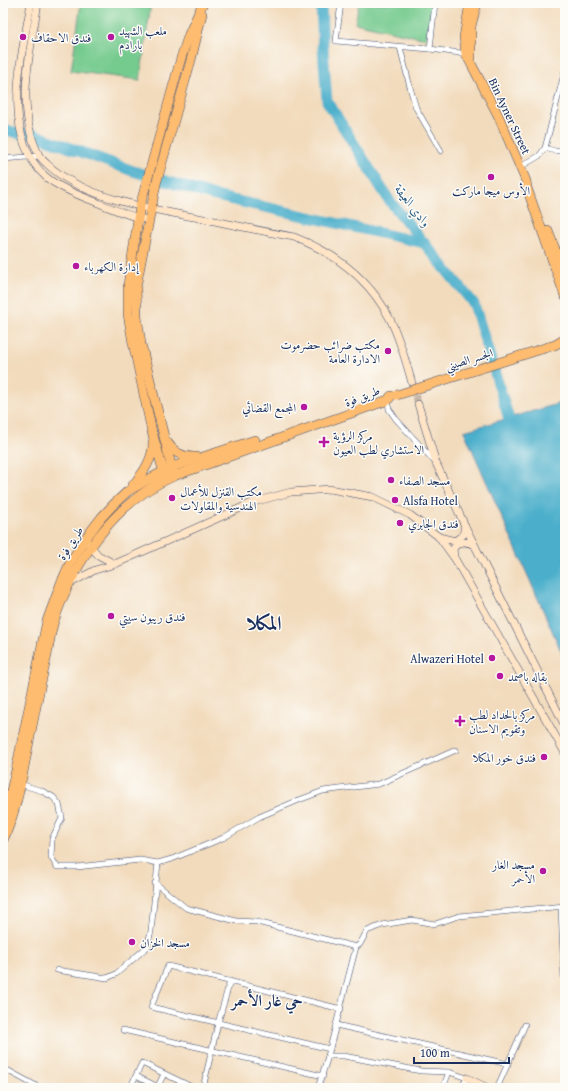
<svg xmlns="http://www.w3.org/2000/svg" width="568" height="1091" font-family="'Gentium Book Plus',Amiri,serif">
	<rect width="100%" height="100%" fill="#fdfcf7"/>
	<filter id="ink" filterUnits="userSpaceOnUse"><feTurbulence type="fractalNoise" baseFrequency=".025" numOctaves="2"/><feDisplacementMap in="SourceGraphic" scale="8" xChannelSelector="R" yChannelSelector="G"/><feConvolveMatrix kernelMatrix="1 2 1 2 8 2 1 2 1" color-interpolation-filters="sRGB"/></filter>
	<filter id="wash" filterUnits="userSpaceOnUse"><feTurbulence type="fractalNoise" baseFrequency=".012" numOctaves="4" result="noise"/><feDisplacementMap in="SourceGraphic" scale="16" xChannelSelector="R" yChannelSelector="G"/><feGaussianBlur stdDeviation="0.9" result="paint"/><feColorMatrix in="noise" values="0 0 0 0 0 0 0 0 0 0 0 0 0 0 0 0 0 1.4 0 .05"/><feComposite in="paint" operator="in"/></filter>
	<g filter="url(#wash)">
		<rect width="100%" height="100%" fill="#f2dbbd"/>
		<!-- green -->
		<g fill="#74ca8e" stroke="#487c76">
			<polygon points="81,3 151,3 140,80 71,71"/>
			<polygon points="359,3 433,3 426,39 355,23"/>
		</g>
		<!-- water -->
		<polygon fill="#4cafcb" stroke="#346f94" points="561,403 565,422 565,660 464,431"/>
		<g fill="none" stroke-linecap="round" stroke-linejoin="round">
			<!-- river -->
			<g stroke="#4cafcb" stroke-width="11">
				<polyline points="321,3 323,49 327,101 389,200 474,304 509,419"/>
				<polyline points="3,129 21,134 30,133 133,171 211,195 424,243"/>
			</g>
		</g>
	</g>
	<g filter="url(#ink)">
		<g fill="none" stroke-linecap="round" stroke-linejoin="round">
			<!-- secondary-tunnel -->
			<polyline stroke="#c7b9aa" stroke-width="7" stroke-dasharray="7 3.5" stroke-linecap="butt" points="413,385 418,404"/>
			<defs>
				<g id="street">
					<polyline points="341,3 336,41 430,49 468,54"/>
					<polyline points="400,47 411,91 416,108 441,151"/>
					<polyline points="430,49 435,3"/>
					<polyline points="545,148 555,151 565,151"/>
					<polyline points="3,159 39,156"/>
					<polyline points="520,167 539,156 545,148 565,70"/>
					<polyline points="388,399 389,409 396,419 435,462"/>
					<polyline points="20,784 42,791 53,797 59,804 62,818 52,839 51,857 57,867 77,867 140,860 158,863 172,859 223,838 259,817 299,800 323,791 379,784 456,750"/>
					<polyline points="155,883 186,908 236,921 257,922 356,947"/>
					<polyline points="561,907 565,1004"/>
					<polyline points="57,970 107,978 116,974 147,947 151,931 158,863"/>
					<polyline points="336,1025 508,1064"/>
					<polyline points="123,1030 323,1076"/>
					<polyline points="330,1049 151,1007 168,966 341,1009"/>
					<polyline points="328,1056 356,947 360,944 367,931 382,925 412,920 435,924 459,916 565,906"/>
					<polyline points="3,1068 40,1088"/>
					<polyline points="136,1076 160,1088"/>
					<polyline points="130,1088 142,1063 194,1088"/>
					<polyline points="157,1088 164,1074"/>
					<polyline points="203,1088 218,1023 230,981"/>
					<polyline points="318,1088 328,1056 344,1056 421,1071 449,1072 467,1078 461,1088"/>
					<polyline points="443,1088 449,1072"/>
					<polyline points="497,1088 525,1025"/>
				</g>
				<g id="secondary">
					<path d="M 31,3 C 22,55 0,134 45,176 C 57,187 80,196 96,202 C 113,209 130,217 148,220"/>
					<path d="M 38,3 C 30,52 15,108 39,155 C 40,158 44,161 47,164 C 84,200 161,211 210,220 C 238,226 266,232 294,237 C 335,253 369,278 390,319 C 400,339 406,362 412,383"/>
					<polyline points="418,404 436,463 465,526 565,726"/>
					<polyline points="439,537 455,541 463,535 465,526"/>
					<polyline points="89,544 98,555 115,564"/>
					<path d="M 454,557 L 453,549 C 459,541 467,540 475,546"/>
					<polyline points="69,584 95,570 115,564 254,502 291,492 330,489 373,497 410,515 439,537 455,559 565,753"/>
					<polyline points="467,1078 488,1088"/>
				</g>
				<g id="highway">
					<polyline points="470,3 464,37 466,54 498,115 526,181 527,188 565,296"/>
					<polyline points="471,58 471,26 477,3"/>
					<polyline points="548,231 565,275"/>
					<polyline points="548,347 555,345 565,339"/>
					<path d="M 167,442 C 174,453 183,458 196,457"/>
					<polyline points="173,473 141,344 137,317 136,287 156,184 191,60 202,14"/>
					<polyline points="165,476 152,432 133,343 128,314 128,285 140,206 181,58 189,34 203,3"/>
					<path d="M 133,485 C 143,473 154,458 153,442"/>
					<polyline points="3,824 16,770 47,621 61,583 70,563 85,539 101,518 114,504 128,491 147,480 172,467 255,440"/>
					<path d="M 3,840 C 16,813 21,782 27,752 C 33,721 39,691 46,660 C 49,647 50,634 54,621 C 74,561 115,501 174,476 L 388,400 L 391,396"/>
				</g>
			</defs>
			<!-- street casing -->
			<use href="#street" stroke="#3b496c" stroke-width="6"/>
			<!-- secondary casing -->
			<use href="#secondary" stroke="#3b496c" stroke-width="8"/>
			<!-- highway casing -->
			<use href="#highway" stroke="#3b496c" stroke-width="10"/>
			<!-- street -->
			<use href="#street" stroke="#fff" stroke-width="5"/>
			<!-- secondary -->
			<use href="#secondary" stroke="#ffe4c6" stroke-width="7"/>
			<!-- highway -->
			<use href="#highway" stroke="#febc70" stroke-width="9"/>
			<defs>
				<polyline id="highway-bridge" points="397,395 548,347"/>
			</defs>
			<!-- highway-bridge casing -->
			<use href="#highway-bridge" stroke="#3b496c" stroke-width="10" stroke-linecap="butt"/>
			<!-- highway-bridge -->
			<use href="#highway-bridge" stroke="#febc70" stroke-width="9"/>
		</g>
	</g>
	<!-- markers -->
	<g fill="#b5179e" stroke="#fdfcf7" stroke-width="1.5">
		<circle cx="23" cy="37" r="4"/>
		<circle cx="111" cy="37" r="4"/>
		<circle cx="491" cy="177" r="4"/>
		<circle cx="76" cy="266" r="4"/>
		<circle cx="388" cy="351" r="4"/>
		<circle cx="304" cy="407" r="4"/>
		<path d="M322 436h4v4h4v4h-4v4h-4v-4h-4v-4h4z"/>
		<circle cx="391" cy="480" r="4"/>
		<circle cx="172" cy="498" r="4"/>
		<circle cx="395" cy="500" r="4"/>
		<circle cx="400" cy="523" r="4"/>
		<circle cx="111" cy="616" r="4"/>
		<circle cx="492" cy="658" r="4"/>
		<circle cx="500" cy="676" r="4"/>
		<path d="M458 715h4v4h4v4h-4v4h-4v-4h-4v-4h4z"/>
		<circle cx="544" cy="757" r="4"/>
		<circle cx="543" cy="871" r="4"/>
		<circle cx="132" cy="942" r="4"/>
	</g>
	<g text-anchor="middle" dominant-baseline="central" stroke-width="3" stroke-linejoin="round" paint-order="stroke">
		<!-- poi labels -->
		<g font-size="12" fill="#1b2f5e" stroke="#fdfcf7" text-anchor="start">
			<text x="119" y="30">ملعب الشهيد<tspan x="119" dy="14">بارادم</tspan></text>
			<text x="31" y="37">فندق الاحقاف</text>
			<text x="491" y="190" text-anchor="middle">الأوس ميجا ماركت</text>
			<text x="84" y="266">إدارة الكهرباء</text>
			<text x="380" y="344" text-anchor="end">مكتب ضرائب حضرموت<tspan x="380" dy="14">الادارة العامة</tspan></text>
			<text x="296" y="407" text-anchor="end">المجمع القضائي</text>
			<text x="333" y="435">مركز الرؤية<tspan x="333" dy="14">الاستشاري لطب العيون</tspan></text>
			<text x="399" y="480">مسجد الصفاء</text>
			<text x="180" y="491">مكتب القنزل للأعمال<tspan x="180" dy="14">الهندسية والمقاولات</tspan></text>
			<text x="403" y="500">Alsfa Hotel</text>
			<text x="408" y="523">فندق الجابري</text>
			<text x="119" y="616">فندق ريبون سيتي</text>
			<text x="484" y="658" text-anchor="end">Alwazeri Hotel</text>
			<text x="508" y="676">بقاله باصمد</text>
			<text x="469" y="714">مركز بالحداد لطب<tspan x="469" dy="14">وتقويم الاسنان</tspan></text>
			<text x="536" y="757" text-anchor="end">فندق خور المكلا</text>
			<text x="535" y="864" text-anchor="end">مسجد الغار<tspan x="535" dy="14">الأحمر</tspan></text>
			<text x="140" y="942">مسجد الخزان</text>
		</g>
		<!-- street labels -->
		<g font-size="12" fill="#1b2f5e" stroke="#fdfcf7">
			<text transform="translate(510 116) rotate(65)">Bin Ayner Street</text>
			<text transform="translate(469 359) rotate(-17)">الجسر الصيني</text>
			<text transform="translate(362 396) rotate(-21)">طريق فوة</text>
			<text transform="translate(70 543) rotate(-58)">طريق فوة</text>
		</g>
		<!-- water labels -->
		<g font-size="13" font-style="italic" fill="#2c5c84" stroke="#fdfcf7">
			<text transform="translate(413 206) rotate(52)">وادي العيقة</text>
		</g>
		<!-- district labels -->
		<g font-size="16" font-weight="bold" fill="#1b2f5e" stroke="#fdfcf7">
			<text x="267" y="1000">حي غار الأحمر</text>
		</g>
		<!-- town labels -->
		<g font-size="20" font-weight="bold" fill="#1b2f5e" stroke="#fdfcf7">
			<text x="264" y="622">المكلا</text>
		</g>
	</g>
	<!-- margin -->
	<rect width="568" height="1091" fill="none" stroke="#fdfcf7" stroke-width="16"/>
	<!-- scale -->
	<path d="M414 1057v6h95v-6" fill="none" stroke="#1b2f5e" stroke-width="2"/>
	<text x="420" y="1057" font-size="12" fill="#1b2f5e" stroke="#fdfcf7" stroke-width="3" paint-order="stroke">100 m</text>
</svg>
